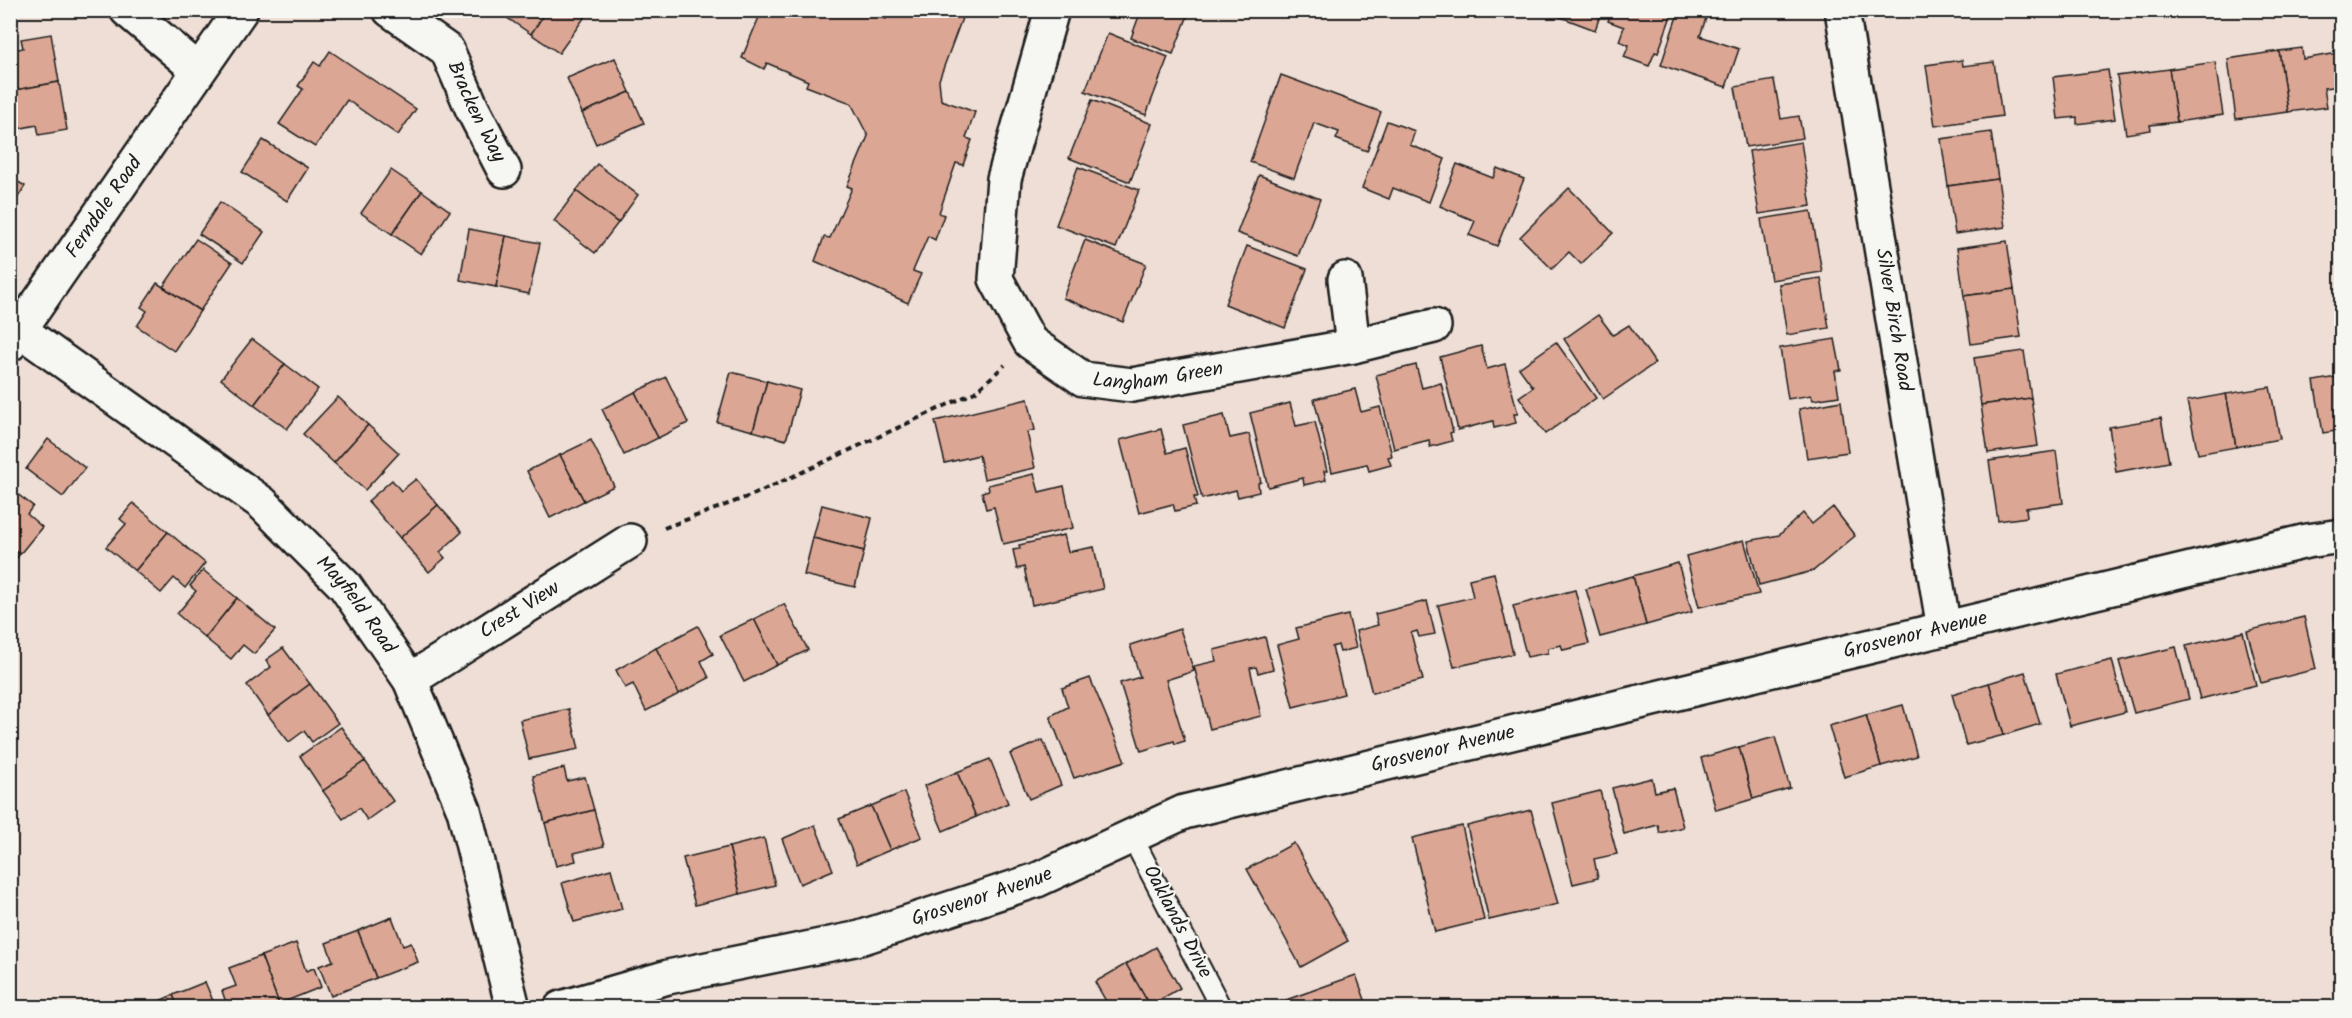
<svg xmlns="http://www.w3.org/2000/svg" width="2352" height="1018" font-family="Kalam,sans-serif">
	<rect width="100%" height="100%" fill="#eeded6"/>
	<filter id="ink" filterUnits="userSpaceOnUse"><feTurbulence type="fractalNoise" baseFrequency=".0167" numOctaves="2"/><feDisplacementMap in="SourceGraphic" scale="12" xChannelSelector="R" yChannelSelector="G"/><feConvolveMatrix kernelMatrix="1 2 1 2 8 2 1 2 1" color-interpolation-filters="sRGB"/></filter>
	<g filter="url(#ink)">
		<!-- building -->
		<g fill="#dca694" stroke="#1c1c1c" stroke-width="1.5">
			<polygon points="502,10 547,10 531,34 500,13"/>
			<polygon points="547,10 589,11 559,53 531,34"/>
			<polygon points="762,10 865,10 886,19 889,10 965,10 939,80 941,100 975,112 966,138 972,140 963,165 956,163 939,213 944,215 935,240 928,236 913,271 921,274 908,303 815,261 824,237 830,238 852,188 847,186 868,136 851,103 806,86 808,81 767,63 764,69 742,58"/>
			<polygon points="1126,10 1190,10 1173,54 1131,38 1139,16"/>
			<polygon points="1542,10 1602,10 1595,30"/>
			<polygon points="1612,10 1673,10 1658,53 1655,52 1649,66 1624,57 1629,45 1619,41 1624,27 1608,21"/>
			<polygon points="1679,10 1706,18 1700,36 1739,49 1726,87 1661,65"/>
			<polygon points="1108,33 1168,57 1146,115 1085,91"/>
			<polygon points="51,34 59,82 10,91 10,51 23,48 21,39"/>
			<polygon points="2302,48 2303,59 2337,53 2342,86 2324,88 2327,107 2288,112 2279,51"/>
			<polygon points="330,51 416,109 398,135 347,100 315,147 279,124 303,89 298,86 314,62 320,66"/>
			<polygon points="2279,51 2288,112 2236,119 2228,59"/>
			<polygon points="615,58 630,92 582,113 567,78"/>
			<polygon points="1962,60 1963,66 1994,62 2002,116 1935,126 1926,65"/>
			<polygon points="2215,62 2223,115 2177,122 2169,69"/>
			<polygon points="2169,69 2177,122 2150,125 2151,130 2126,134 2117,76"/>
			<polygon points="2108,70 2115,119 2077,124 2077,117 2058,119 2053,77"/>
			<polygon points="1281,75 1381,112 1367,151 1336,139 1339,132 1314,123 1294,178 1250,162"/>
			<polygon points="1774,80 1781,119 1799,116 1803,138 1746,147 1735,87"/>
			<polygon points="59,82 67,130 39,135 37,125 17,129 10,91"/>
			<polygon points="630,92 644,123 596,144 582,113"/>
			<polygon points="1092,100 1152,124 1130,182 1069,158"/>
			<polygon points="1387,121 1415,131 1410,145 1445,159 1429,202 1393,188 1389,199 1362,188"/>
			<polygon points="1991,132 1998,179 1948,186 1941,139"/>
			<polygon points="263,140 308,168 287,201 242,172"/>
			<polygon points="1801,142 1811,206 1759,214 1749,151"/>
			<polygon points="597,164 638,195 618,223 576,191"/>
			<polygon points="1457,164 1493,178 1497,168 1524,179 1497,246 1469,235 1475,221 1440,206"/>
			<polygon points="1078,167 1139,190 1116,248 1056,225"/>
			<polygon points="391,170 422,191 392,234 361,213"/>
			<polygon points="1259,175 1320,199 1298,256 1237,233"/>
			<polygon points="10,177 25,186 10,210"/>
			<polygon points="1998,179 2005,227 1955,234 1948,186"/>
			<polygon points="1569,188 1613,233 1581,264 1569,252 1552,269 1520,237"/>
			<polygon points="422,191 450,211 421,254 392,234"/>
			<polygon points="576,191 618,223 595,253 554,221"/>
			<polygon points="220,202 264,232 243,263 199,234"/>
			<polygon points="1811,211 1822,272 1771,280 1761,219"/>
			<polygon points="469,229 506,236 496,287 460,280"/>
			<polygon points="506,236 540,243 529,294 496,287"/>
			<polygon points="196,239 232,263 200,311 163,287"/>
			<polygon points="1085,240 1146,264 1123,322 1063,298"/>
			<polygon points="2007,241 2014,289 1964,296 1957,248"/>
			<polygon points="1247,246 1307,269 1285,328 1225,304"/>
			<polygon points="1821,278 1829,328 1787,335 1779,284"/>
			<polygon points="157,283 200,311 174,351 137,326 147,311 141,307"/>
			<polygon points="2014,289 2021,337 1971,344 1964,296"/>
			<polygon points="1598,315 1613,335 1629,325 1655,363 1603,399 1564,339"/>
			<polygon points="252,339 285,364 254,405 221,379"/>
			<polygon points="1835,339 1841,370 1835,371 1839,396 1813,400 1811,395 1788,399 1780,348"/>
			<polygon points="1556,342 1596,398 1545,434 1519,397 1533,387 1519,368"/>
			<polygon points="1481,346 1487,369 1505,364 1518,414 1514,414 1516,423 1494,428 1493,421 1458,430 1440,357"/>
			<polygon points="2024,351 2031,398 1981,405 1974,358"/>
			<polygon points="285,364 318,389 287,429 254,405"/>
			<polygon points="1416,365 1422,388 1441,383 1453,432 1450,433 1452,441 1430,447 1429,440 1394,449 1376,375"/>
			<polygon points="731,372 767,381 753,431 717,422"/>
			<polygon points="2342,376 2342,430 2323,433 2314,381"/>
			<polygon points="666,377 688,423 658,438 635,392"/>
			<polygon points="767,381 800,390 786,440 753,431"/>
			<polygon points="2270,387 2280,439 2236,447 2226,394"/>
			<polygon points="1355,389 1361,412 1380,407 1392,456 1388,457 1391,465 1369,471 1367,464 1332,472 1314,399"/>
			<polygon points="635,392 658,438 624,455 602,409"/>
			<polygon points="2226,394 2236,447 2198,454 2187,401"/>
			<polygon points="338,397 368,425 334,463 303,434"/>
			<polygon points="2031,398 2038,446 1988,453 1981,405"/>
			<polygon points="1028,399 1035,430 1027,432 1035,468 984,479 979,455 945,463 935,421"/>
			<polygon points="1841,401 1848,452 1807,458 1799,409"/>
			<polygon points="1290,403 1296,426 1315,422 1327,471 1324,471 1326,480 1304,485 1303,478 1268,487 1250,413"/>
			<polygon points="1224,415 1230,438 1249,434 1261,482 1258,483 1259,492 1238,497 1236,490 1202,499 1183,425"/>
			<polygon points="2161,418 2169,462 2116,472 2109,427"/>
			<polygon points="368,425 399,453 365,490 334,463"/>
			<polygon points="1161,429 1167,453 1185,448 1198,497 1194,497 1196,506 1175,511 1173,504 1139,513 1120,440"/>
			<polygon points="48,439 85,468 63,497 26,469"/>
			<polygon points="591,440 614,486 584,501 560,455"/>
			<polygon points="2056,451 2063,503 2026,508 2027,517 1998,521 1989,461"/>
			<polygon points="560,455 584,501 550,518 527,471"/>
			<polygon points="1034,474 1039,492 1064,486 1073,528 1003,544 994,507 986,509 982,492 989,490 988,485"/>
			<polygon points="416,479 438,505 400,538 368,501 392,480 401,491"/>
			<polygon points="12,490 33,506 27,514 42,527 20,554 10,547"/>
			<polygon points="133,503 168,532 135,571 106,547 126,524 120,519"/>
			<polygon points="438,505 462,532 440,552 445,558 429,572 400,538"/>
			<polygon points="822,505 872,518 864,551 813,538"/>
			<polygon points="1833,507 1855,536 1813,571 1759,585 1748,541 1779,535 1803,513 1812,524"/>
			<polygon points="168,532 205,563 185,588 174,578 161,593 135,571"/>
			<polygon points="1064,535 1068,552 1094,547 1103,589 1032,605 1024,567 1017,569 1013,550 1020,549 1019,545"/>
			<polygon points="813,538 864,551 855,587 804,575"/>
			<polygon points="1744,540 1759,594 1699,607 1686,556"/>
			<polygon points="10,547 20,554 10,566"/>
			<polygon points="1678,563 1692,612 1646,625 1633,576"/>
			<polygon points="203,570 237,598 205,638 177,614 196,591 190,586"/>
			<polygon points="1494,573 1513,654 1454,667 1438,605 1473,597 1469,579"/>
			<polygon points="1633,576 1646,625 1600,637 1586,589"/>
			<polygon points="1575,590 1589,644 1563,650 1561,645 1548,648 1548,653 1527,657 1513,606"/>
			<polygon points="237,598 275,630 254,654 243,645 231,659 205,638"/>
			<polygon points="1427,601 1435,634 1419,637 1417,631 1411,633 1423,680 1372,693 1356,631 1378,625 1375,614"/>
			<polygon points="784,604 808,650 777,665 754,619"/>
			<polygon points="2342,612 2342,666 2334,613"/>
			<polygon points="1348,615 1356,648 1340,652 1338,645 1332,647 1344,694 1293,707 1277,645 1299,639 1296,628"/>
			<polygon points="2304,617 2316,669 2261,683 2247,631"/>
			<polygon points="754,619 777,665 744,682 720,635"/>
			<polygon points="698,626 713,654 701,661 709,678 679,694 656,648"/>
			<polygon points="1180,629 1194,671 1166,680 1185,741 1175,744 1174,741 1141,751 1120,683 1140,677 1130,645"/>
			<polygon points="2243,632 2256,685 2200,699 2186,646"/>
			<polygon points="1265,637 1273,669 1258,673 1256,667 1250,668 1261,716 1210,729 1194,666 1216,661 1214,650"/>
			<polygon points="2176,647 2189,699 2134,713 2119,661"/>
			<polygon points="283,648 310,684 268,715 247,685 271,667 266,660"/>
			<polygon points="656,648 679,694 646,711 633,684 625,688 616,670"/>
			<polygon points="2112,660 2125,712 2070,726 2056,674"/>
			<polygon points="2025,672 2040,724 2004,735 1989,683"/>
			<polygon points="1090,678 1125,761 1074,778 1050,716 1068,707 1062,688"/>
			<polygon points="1989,683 2004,735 1966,745 1952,694"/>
			<polygon points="310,684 338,723 312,742 304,731 289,742 268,715"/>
			<polygon points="1903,705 1917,756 1881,766 1866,715"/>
			<polygon points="569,709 579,749 529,759 520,720"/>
			<polygon points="1866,715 1881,766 1844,777 1829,726"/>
			<polygon points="341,727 365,761 323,791 300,756"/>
			<polygon points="1775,737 1790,788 1753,799 1739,747"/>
			<polygon points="1043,740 1061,785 1029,799 1010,754"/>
			<polygon points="1739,747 1753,799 1716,810 1701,758"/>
			<polygon points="990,759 1008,803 976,817 957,772"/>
			<polygon points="365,761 393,801 367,820 359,808 343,819 323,791"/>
			<polygon points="564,768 567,781 585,777 594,810 545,823 533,776"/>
			<polygon points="957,772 976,817 943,831 924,786"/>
			<polygon points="1652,778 1655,792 1673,788 1683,827 1660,833 1658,825 1624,834 1612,788"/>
			<polygon points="1600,791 1617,854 1594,859 1598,878 1573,884 1552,803"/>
			<polygon points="904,792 922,837 890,850 871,806"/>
			<polygon points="871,806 890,850 857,864 839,819"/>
			<polygon points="594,810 604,846 574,853 576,861 556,866 545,823"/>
			<polygon points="1531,810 1558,904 1489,920 1467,826"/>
			<polygon points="815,825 833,870 800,884 782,839"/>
			<polygon points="1462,826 1484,920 1435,932 1412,838"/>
			<polygon points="764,838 775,885 740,894 729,847"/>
			<polygon points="1294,843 1348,941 1301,967 1247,869"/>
			<polygon points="729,847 740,894 695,905 683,858"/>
			<polygon points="611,869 622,909 574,922 562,883"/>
			<polygon points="392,917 403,946 411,943 418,962 376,978 358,931"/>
			<polygon points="358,931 376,978 331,996 319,966 333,961 326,943"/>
			<polygon points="296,943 306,971 314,968 321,987 279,1004 261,956"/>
			<polygon points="1156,947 1180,988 1150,1006 1126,964"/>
			<polygon points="261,956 279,1004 269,1008 228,1008 222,991 236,986 229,968"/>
			<polygon points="1126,964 1150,1006 1147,1008 1110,1008 1095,982"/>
			<polygon points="1356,975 1368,1008 1274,1008 1272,1005"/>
			<polygon points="205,982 216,1008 178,1008 173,995"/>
			<polygon points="173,995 178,1008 143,1008"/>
			<polygon points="1085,1002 1088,1008 1073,1008"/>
		</g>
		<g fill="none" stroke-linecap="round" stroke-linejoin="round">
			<defs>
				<polyline id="lane" points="1132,837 1221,1008"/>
				<g id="street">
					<polyline points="127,10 198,70"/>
					<path id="s1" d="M 390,10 L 447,50 L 472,108 L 504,170"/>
					<path id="s2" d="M 1052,10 L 1004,179 L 996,279 L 1030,342 L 1083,379 L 1132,385 L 1353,346 L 1434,326"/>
					<path id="s3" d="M 1842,10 L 1944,629"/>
					<polyline points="1345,279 1353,346"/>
					<path id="s4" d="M 21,331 L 262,503 L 345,586 L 410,680 L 464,810 L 513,1008"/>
					<path id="s5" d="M 10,344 L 241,10"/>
					<path id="s6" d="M 410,680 L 630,541"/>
					<path id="s7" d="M 561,1008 L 668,977 L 860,938 L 1037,880 L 1184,812 L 2307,541 L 2342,536"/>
				</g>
			</defs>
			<!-- lane casing -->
			<use href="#lane" stroke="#1c1c1c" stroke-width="24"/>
			<!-- street casing -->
			<use href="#street" stroke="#1c1c1c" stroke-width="38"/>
			<!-- path -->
			<polyline stroke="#1c1c1c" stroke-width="4" stroke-dasharray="6 4.5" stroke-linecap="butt" points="664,528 755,494 975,392 1005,365"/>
			<!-- lane -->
			<use href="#lane" stroke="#f6f6f2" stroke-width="20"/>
			<!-- street -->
			<use href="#street" stroke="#f6f6f2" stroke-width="33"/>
		</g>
	</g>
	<g text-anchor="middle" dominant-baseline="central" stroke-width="4.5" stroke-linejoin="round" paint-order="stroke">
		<!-- street labels -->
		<g font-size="20" fill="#1c1c1c" stroke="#f6f6f2">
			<text stroke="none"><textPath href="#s1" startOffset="138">Bracken Way</textPath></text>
			<text stroke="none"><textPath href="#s5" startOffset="166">Ferndale Road</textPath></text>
			<text stroke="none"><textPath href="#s3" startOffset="314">Silver Birch Road</textPath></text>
			<text stroke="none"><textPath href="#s2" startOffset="488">Langham Green</textPath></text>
			<text stroke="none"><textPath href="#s4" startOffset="435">Mayfield Road</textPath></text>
			<text stroke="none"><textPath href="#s6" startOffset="130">Crest View</textPath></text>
			<text stroke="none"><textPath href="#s7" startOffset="1408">Grosvenor Avenue</textPath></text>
			<text stroke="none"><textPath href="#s7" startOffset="922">Grosvenor Avenue</textPath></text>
			<text stroke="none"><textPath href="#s7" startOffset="436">Grosvenor Avenue</textPath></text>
			<text transform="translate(1177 922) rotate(62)">Oaklands Drive</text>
		</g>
	</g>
	<!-- margin -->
	<rect width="2352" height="1018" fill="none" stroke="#f6f6f2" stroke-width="36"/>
	<rect x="18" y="18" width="2316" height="982" fill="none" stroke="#1c1c1c" stroke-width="2" filter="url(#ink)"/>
</svg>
